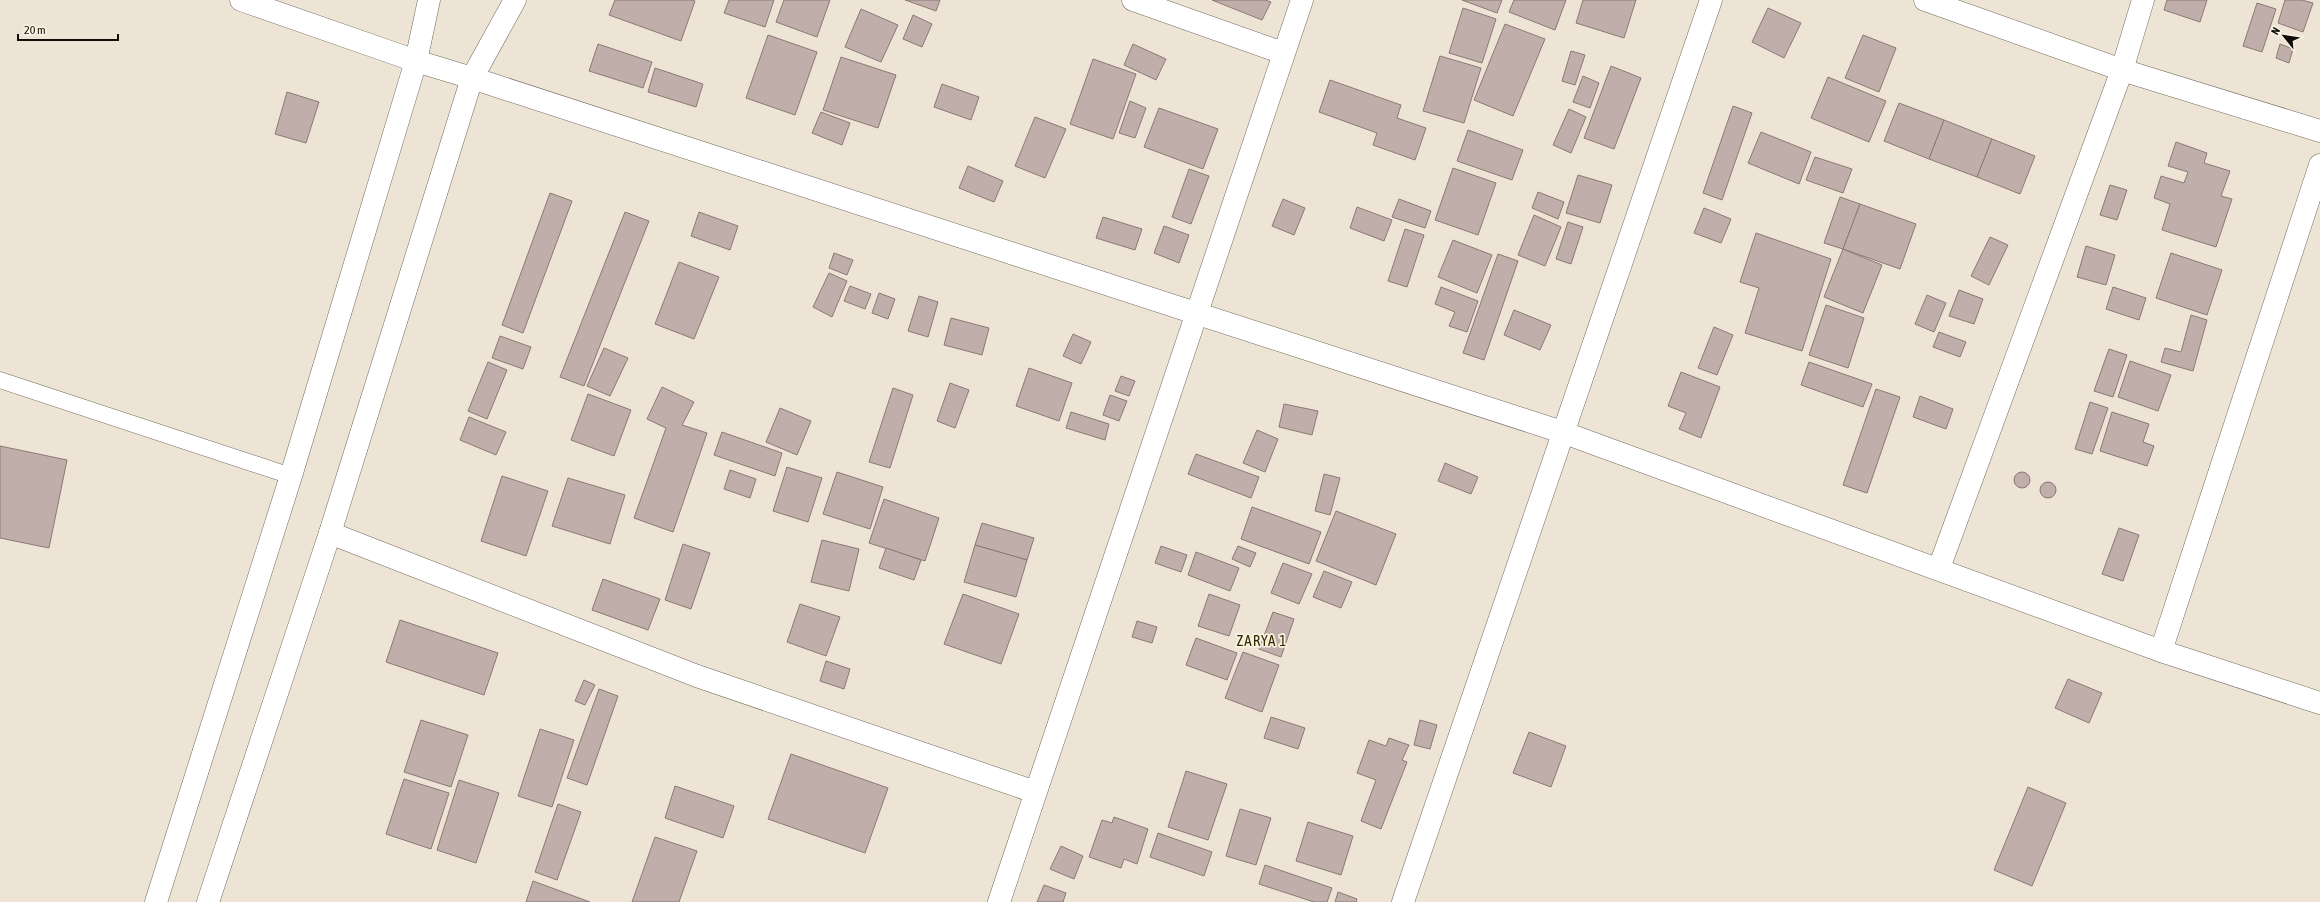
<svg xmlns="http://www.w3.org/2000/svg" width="2320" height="902" font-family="'Asap Condensed',sans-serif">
	<rect width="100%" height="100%" fill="#eee4d6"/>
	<!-- building -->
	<g fill="#bfaea9" stroke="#8a7975">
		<polygon points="615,0 691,0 695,1 681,41 609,15"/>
		<polygon points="729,0 774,0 765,27 724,13"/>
		<polygon points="784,0 830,0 817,37 776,22"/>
		<polygon points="905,0 940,0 936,11"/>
		<polygon points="1212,0 1265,0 1271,2 1262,20"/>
		<polygon points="1462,0 1502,0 1497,13"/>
		<polygon points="1514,0 1566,0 1555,30 1509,12"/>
		<polygon points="1583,0 1636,0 1624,38 1576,23"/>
		<polygon points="2167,0 2207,0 2200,22 2164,10"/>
		<polygon points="2285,0 2302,0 2313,3 2303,32 2278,23"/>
		<polygon points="2257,3 2276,9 2262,52 2243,46"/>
		<polygon points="1463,8 1496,19 1482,63 1449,53"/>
		<polygon points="1768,8 1801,23 1784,58 1752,42"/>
		<polygon points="861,9 898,25 881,62 845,47"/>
		<polygon points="913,15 932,24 922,47 903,39"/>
		<polygon points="1505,24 1545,39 1513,116 1474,100"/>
		<polygon points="768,35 817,52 795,115 746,98"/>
		<polygon points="1863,35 1896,48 1879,92 1845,78"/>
		<polygon points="598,44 652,62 643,88 589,71"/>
		<polygon points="1133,44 1166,59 1156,80 1124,65"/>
		<polygon points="2280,44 2293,49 2289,63 2276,58"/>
		<polygon points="1571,51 1585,55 1575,85 1562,81"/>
		<polygon points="1440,56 1481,68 1464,123 1423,111"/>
		<polygon points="841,57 896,75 878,128 823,110"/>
		<polygon points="1093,59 1136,74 1113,139 1070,124"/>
		<polygon points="1611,66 1641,78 1614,149 1584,138"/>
		<polygon points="655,68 703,84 696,107 648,92"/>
		<polygon points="1583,76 1599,83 1590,108 1573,102"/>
		<polygon points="1828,77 1886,101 1869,142 1811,118"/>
		<polygon points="1330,80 1401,105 1397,118 1426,128 1415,160 1373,145 1377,133 1319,112"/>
		<polygon points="942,84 979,97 971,120 934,107"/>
		<polygon points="287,92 319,102 306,143 275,134"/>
		<polygon points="1130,101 1146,108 1135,138 1119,133"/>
		<polygon points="1899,103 1944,120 1929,159 1884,141"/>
		<polygon points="1733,106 1752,113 1722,200 1703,193"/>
		<polygon points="1159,108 1218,129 1203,169 1144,147"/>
		<polygon points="1569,109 1586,117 1571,153 1553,145"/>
		<polygon points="821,112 850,123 842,145 812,133"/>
		<polygon points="1035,117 1066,129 1045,178 1015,166"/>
		<polygon points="1944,120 1992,139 1977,177 1929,159"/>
		<polygon points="1468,130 1523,150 1512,180 1457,161"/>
		<polygon points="1761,132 1811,152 1799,184 1748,163"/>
		<polygon points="1992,139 2035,156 2020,194 1977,177"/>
		<polygon points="2176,142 2207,153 2204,163 2230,171 2221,196 2232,199 2216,247 2162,230 2170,204 2154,198 2161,176 2184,183 2188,172 2168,166"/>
		<polygon points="1815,157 1852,169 1843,193 1806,180"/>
		<polygon points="968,166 1003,181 994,202 959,188"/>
		<polygon points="1453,168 1496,183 1478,235 1435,220"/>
		<polygon points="1189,169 1209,176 1191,224 1172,217"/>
		<polygon points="1578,175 1612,185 1600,223 1566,213"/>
		<polygon points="2110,185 2127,190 2117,220 2100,215"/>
		<polygon points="1538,192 1564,202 1558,219 1532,208"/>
		<polygon points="550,193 572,201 523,333 502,325"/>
		<polygon points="1840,197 1860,204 1843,249 1824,243"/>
		<polygon points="1283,199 1305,208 1294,235 1272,226"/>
		<polygon points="1399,199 1431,211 1425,228 1392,217"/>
		<polygon points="1860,204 1916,224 1900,269 1843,249"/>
		<polygon points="1357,207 1392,220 1384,241 1350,228"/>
		<polygon points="1704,208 1731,219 1721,243 1694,233"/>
		<polygon points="625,212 649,221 584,386 560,377"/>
		<polygon points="699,212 738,226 730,250 691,236"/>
		<polygon points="1534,215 1561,227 1545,266 1518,255"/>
		<polygon points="1103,217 1142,229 1135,250 1096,238"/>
		<polygon points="1568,222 1583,227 1571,264 1556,259"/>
		<polygon points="1164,226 1189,235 1179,263 1154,253"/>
		<polygon points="1405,229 1424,235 1407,287 1388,281"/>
		<polygon points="1756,233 1831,259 1802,351 1745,333 1759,288 1740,282"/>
		<polygon points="1990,237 2008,245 1989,285 1971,276"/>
		<polygon points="1453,240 1492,255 1477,293 1438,277"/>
		<polygon points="2086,246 2115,255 2106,285 2077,277"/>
		<polygon points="1843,249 1882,265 1863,313 1824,297"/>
		<polygon points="834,253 853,260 847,275 829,268"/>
		<polygon points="2171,253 2222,270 2207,315 2156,298"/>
		<polygon points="1498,254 1518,261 1484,360 1463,353"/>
		<polygon points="679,262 719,277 694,339 655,324"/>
		<polygon points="829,273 847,281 832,317 813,307"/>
		<polygon points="850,286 871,294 865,309 844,301"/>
		<polygon points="1441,287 1478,301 1467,332 1449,326 1455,312 1435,304"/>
		<polygon points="2113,287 2146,298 2139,320 2106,309"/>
		<polygon points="1959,290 1983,299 1974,324 1949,316"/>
		<polygon points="879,293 895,299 888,319 872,313"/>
		<polygon points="1927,295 1946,303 1934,332 1915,324"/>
		<polygon points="919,296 938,302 928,337 908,331"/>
		<polygon points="1826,305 1864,318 1848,368 1809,355"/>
		<polygon points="1514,310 1551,325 1540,350 1504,335"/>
		<polygon points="2191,315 2207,320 2193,371 2161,362 2165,348 2181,352"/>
		<polygon points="951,318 989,328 982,355 944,345"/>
		<polygon points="1714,327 1733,335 1717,375 1698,368"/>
		<polygon points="1939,332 1966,342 1960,357 1933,347"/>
		<polygon points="1073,334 1091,342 1081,364 1063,356"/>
		<polygon points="500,336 531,347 523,369 492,358"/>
		<polygon points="604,348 628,358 610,396 587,386"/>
		<polygon points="2109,349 2127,355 2113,397 2094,391"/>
		<polygon points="2130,361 2171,375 2158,411 2118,397"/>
		<polygon points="488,362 507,370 487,419 468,411"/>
		<polygon points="1809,362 1872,384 1863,407 1801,385"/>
		<polygon points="1029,368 1072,383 1059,421 1016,406"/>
		<polygon points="1681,372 1720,387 1701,438 1679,429 1686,413 1668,406"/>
		<polygon points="1121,376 1135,381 1129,396 1115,391"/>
		<polygon points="950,383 969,390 955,428 937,421"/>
		<polygon points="662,387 694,402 682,425 707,433 673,532 634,518 666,428 647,419"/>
		<polygon points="893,388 913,395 890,468 869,462"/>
		<polygon points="1876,389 1900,397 1867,493 1843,485"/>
		<polygon points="588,394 631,410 614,456 571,440"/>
		<polygon points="1110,395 1127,401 1119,421 1103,415"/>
		<polygon points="1920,396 1953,409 1946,429 1913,417"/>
		<polygon points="2090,402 2108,408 2092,454 2075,449"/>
		<polygon points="1284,404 1318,411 1312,435 1279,427"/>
		<polygon points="780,408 811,421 797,455 766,442"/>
		<polygon points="1071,412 1109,424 1105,440 1066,428"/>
		<polygon points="2112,412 2149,424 2143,442 2154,446 2147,466 2100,451"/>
		<polygon points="469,417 506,432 496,455 460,440"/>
		<polygon points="1257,430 1278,439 1265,472 1243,463"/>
		<polygon points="722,432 782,453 775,476 714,455"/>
		<polygon points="0,446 67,460 49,548 0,538"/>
		<polygon points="1196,454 1259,477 1251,498 1188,474"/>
		<polygon points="1445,463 1478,477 1471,494 1438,481"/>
		<polygon points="787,467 822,478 808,522 773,511"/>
		<polygon points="730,470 756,479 750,498 724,489"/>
		<circle cx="2022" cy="480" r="8"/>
		<polygon points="837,472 883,487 870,529 823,514"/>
		<polygon points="1324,474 1340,478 1330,515 1315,511"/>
		<polygon points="502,476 548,491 526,556 481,541"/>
		<polygon points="568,478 625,495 610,544 552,526"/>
		<circle cx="2048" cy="490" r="8"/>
		<polygon points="884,499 939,518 925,561 869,543"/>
		<polygon points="1252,507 1321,532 1309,564 1241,539"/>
		<polygon points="1336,511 1396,534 1376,585 1316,561"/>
		<polygon points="982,523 1034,538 1027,560 975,545"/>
		<polygon points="2119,528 2139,535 2123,581 2102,574"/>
		<polygon points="822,540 859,549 849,591 811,582"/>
		<polygon points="683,544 710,553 691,609 665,600"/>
		<polygon points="975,545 1027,560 1016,597 964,582"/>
		<polygon points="1161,546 1187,555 1181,572 1155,563"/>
		<polygon points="1238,546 1256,553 1250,567 1232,559"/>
		<polygon points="886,548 921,560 914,580 879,568"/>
		<polygon points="1196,552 1239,568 1230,591 1188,575"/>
		<polygon points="1283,563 1312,574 1299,604 1271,593"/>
		<polygon points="1324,571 1352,582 1341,608 1313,597"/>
		<polygon points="603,579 660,599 648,630 592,610"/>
		<polygon points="963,594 1019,614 1001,664 944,644"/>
		<polygon points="1209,594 1240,605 1229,636 1198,626"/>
		<polygon points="800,604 840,617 826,656 787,642"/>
		<polygon points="1273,612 1294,619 1281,657 1259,649"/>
		<polygon points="400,620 498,653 484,695 386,662"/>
		<polygon points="1137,621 1157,627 1152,643 1132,637"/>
		<polygon points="1196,638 1237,653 1227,680 1186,665"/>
		<polygon points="1243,652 1279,665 1262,712 1225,698"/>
		<polygon points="826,661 850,669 844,689 820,681"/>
		<polygon points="2068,679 2102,693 2089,723 2055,708"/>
		<polygon points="584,680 595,685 585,705 575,701"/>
		<polygon points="599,689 618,696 587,785 567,778"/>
		<polygon points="1271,717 1305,728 1298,749 1264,738"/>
		<polygon points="421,720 468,735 451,787 404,772"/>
		<polygon points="1420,720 1437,725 1430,749 1414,745"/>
		<polygon points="540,729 574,740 552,807 518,796"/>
		<polygon points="1529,732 1566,746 1551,787 1513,773"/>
		<polygon points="1389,738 1409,745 1402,760 1407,762 1381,829 1361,821 1376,780 1357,773 1369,740 1386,746"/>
		<polygon points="791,754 888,788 865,853 768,819"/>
		<polygon points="1186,771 1227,784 1208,840 1168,827"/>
		<polygon points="404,779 449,793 431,849 386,834"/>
		<polygon points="459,780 499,793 476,863 437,850"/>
		<polygon points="675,786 734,806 723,838 665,818"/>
		<polygon points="2028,787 2066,803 2032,886 1994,870"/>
		<polygon points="558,804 581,812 557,880 535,872"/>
		<polygon points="1240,809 1271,818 1256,865 1226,856"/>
		<polygon points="1114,817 1148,829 1137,864 1124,859 1121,868 1089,857 1102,820 1112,823"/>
		<polygon points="1308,822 1353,836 1341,875 1296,861"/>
		<polygon points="1158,833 1212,852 1204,876 1150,857"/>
		<polygon points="655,837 697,851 679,902 632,902"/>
		<polygon points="1061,846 1083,856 1074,879 1050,869"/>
		<polygon points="1265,865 1332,888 1327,902 1314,902 1259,884"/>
		<polygon points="533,881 590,902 526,902"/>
		<polygon points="1044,885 1066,893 1063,902 1037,902"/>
		<polygon points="1338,892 1357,899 1356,902 1335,902"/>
	</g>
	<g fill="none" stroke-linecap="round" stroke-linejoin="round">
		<defs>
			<polyline id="service" points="0,380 291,476"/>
			<g id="minor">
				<polyline points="241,0 416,61 429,0"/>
				<polyline points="1133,0 1283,53"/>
				<polyline points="1925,0 2122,70 2320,131"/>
				<polyline points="472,78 1562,432 2161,651 2320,703"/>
				<polyline points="330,533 697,676 1035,792"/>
				<polyline points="1939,568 2122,70 2143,0"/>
				<polyline points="2161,651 2320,165"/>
				<polyline points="999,902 1302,0"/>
				<polyline points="1403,902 1711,0"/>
			</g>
			<g id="tertiary">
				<polyline points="156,902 291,476 416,61 472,78"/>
				<polyline points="208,902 330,533 472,78 515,0"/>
			</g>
		</defs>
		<!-- service casing -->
		<use href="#service" stroke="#726a5e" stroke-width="17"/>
		<!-- minor casing -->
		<use href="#minor" stroke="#726a5e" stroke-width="23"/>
		<!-- tertiary casing -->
		<use href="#tertiary" stroke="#726a5e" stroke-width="23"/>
		<!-- service -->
		<use href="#service" stroke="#fff" stroke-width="16"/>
		<!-- minor -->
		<use href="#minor" stroke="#fff" stroke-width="22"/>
		<!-- tertiary -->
		<use href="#tertiary" stroke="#fff" stroke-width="22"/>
	</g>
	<g text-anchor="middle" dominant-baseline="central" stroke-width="3.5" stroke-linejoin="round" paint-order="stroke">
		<!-- quarter labels -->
		<g font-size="15" letter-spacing="1" fill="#312b00" stroke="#fbf2e3">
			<text x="1262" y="640">ZARYA 1</text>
		</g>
	</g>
	<!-- north arrow -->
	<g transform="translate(2284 36) rotate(300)" stroke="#fbf2e3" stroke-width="3" paint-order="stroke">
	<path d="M0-3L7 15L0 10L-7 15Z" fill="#100d08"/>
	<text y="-6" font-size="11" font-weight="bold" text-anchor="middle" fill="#100d08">N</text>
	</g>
	<!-- scale -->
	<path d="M18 34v6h100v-6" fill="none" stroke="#100d08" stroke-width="2"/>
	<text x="24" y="34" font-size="12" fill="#100d08" stroke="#fbf2e3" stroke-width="3" paint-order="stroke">20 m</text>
</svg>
